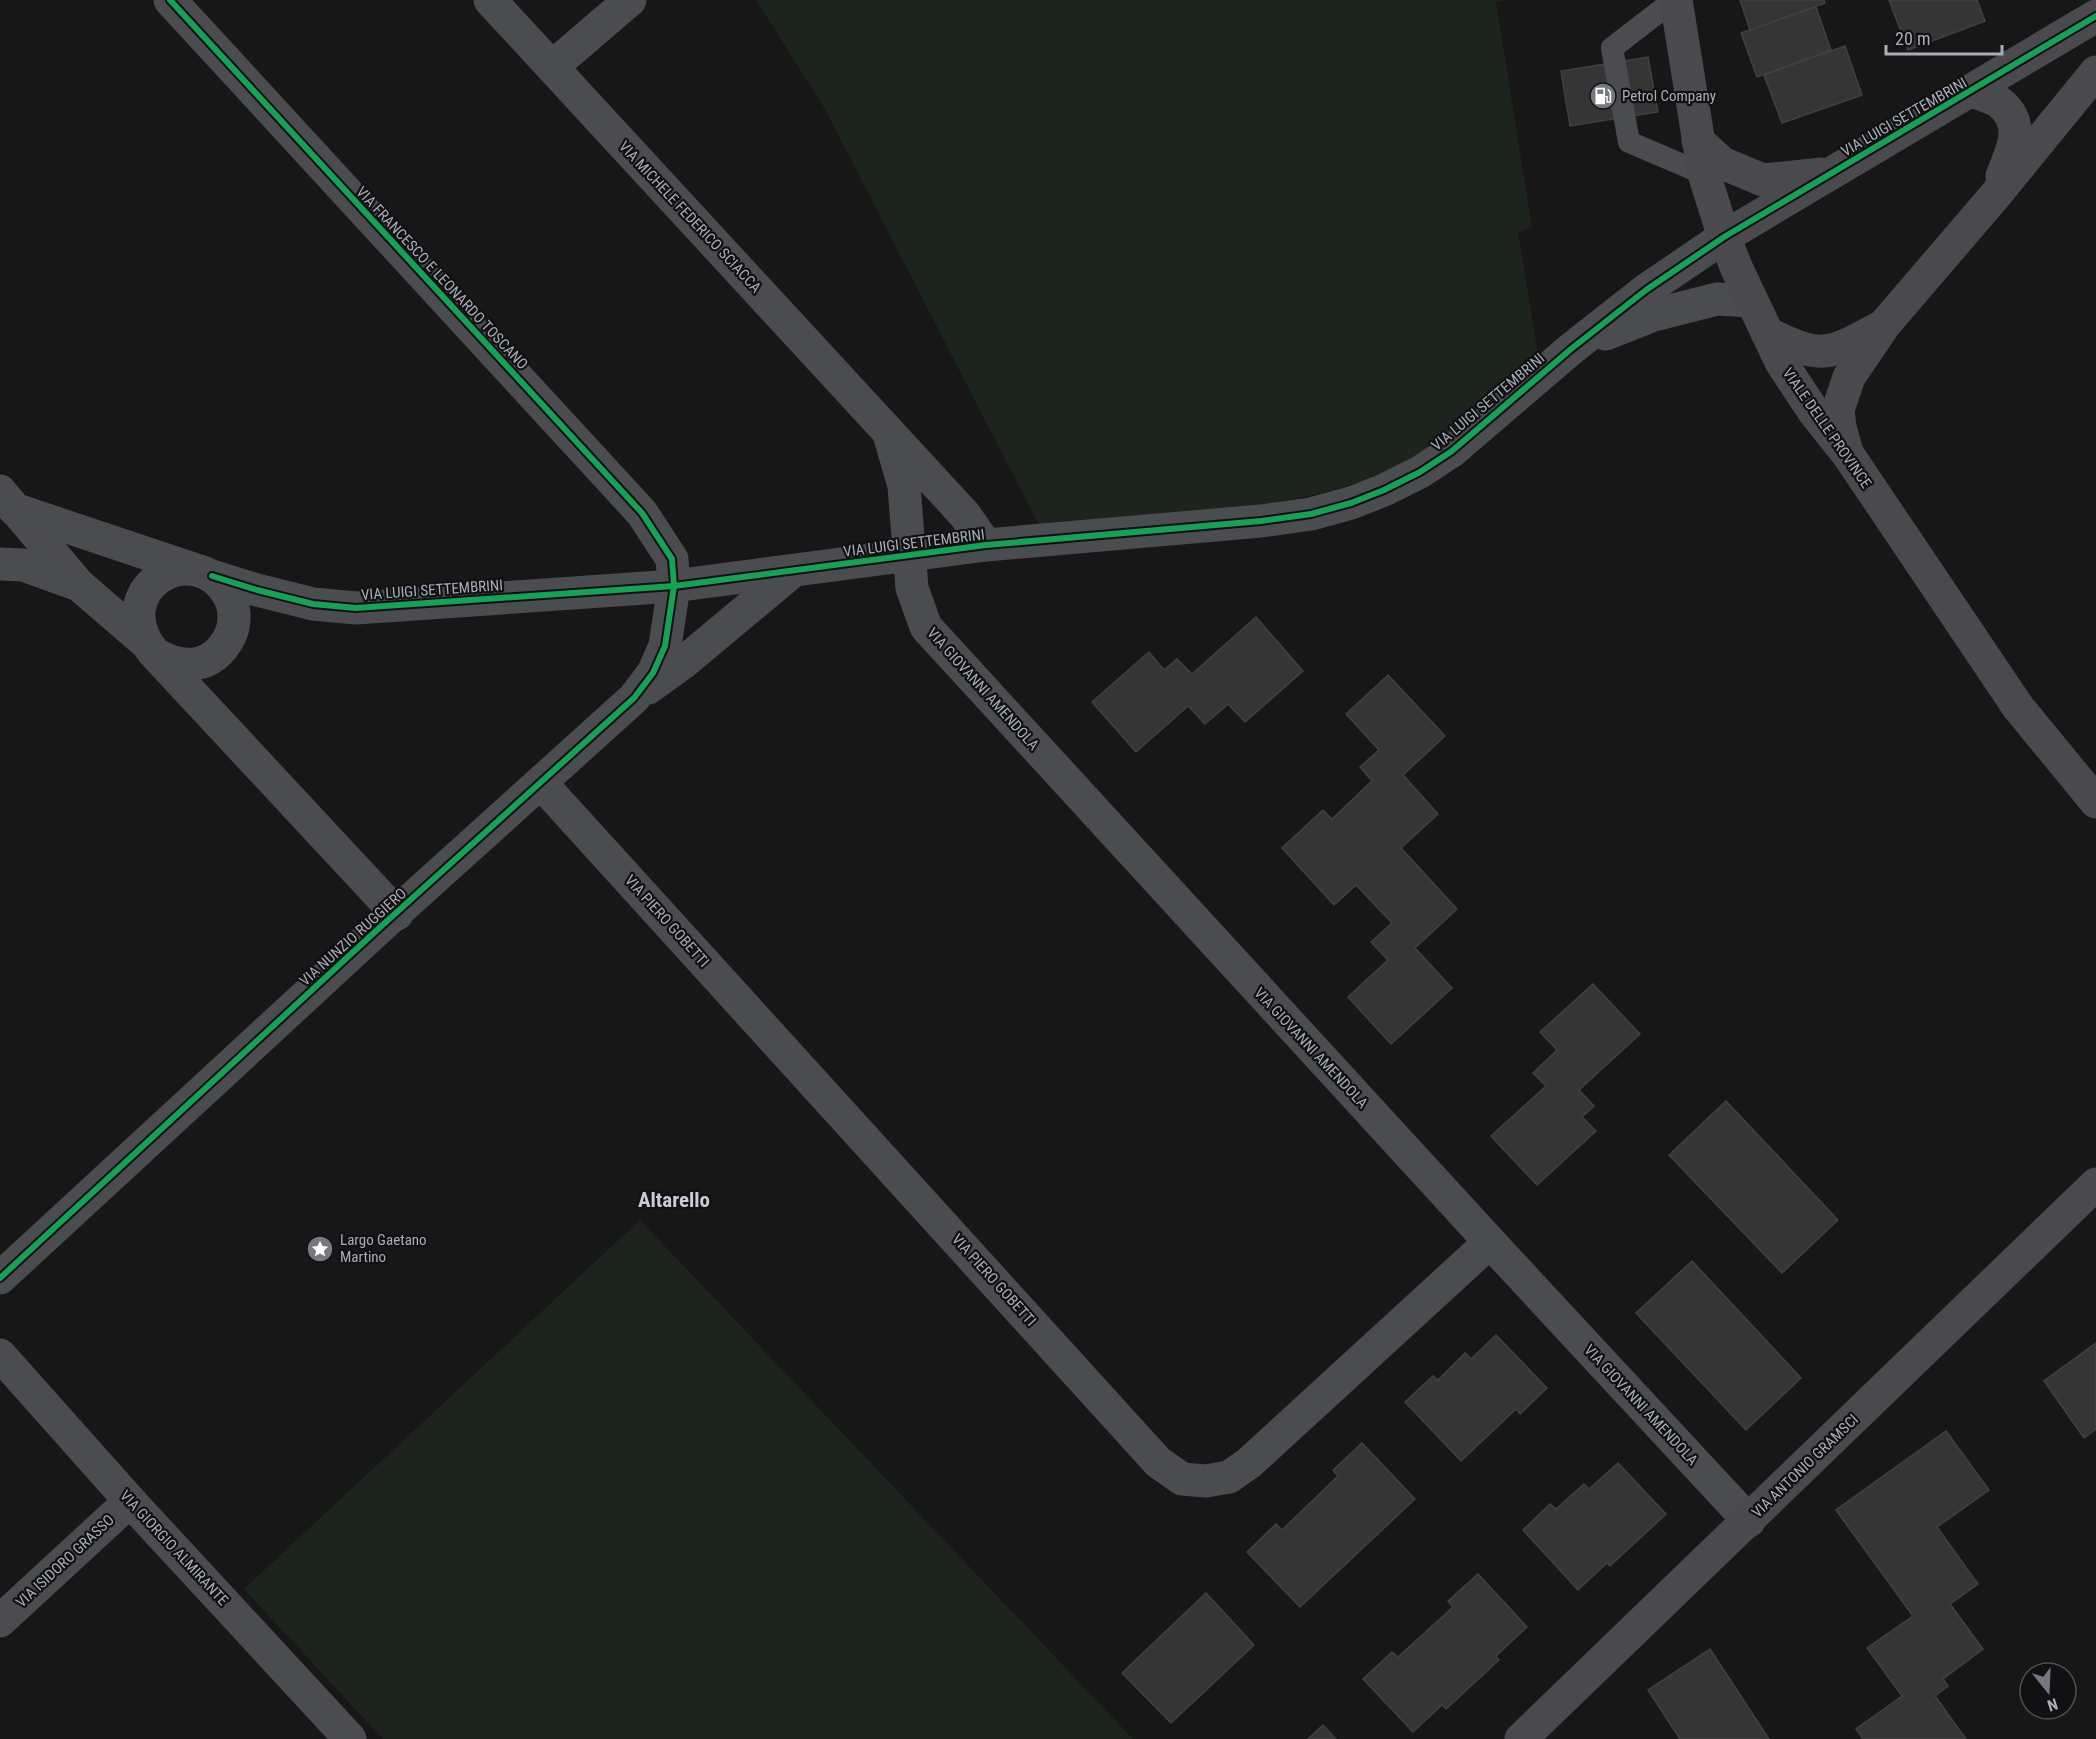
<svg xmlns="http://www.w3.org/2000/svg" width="2096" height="1739" font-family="'Roboto Condensed',sans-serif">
	<rect width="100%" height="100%" fill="#171717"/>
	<!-- green -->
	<g fill="#1d241e">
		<path d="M 756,0 L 1509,0 L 1496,2 L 1532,227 L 1518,232 L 1539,361 C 1495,397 1451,436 1400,464 C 1333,500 1246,507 1171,514 C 1127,517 1083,521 1039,525 L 825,109 Z"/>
		<polygon points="640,1220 1133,1739 383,1739 244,1589"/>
	</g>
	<!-- building -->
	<g fill="#353536" stroke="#3f4043" stroke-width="1.5">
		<polygon points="1740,0 1824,0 1825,3 1750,30"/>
		<polygon points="1889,0 1977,0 1985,21 1908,50"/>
		<polygon points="1816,7 1831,50 1757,77 1741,33"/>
		<polygon points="1845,46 1862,95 1782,123 1764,75"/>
		<polygon points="1648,57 1658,112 1570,126 1561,71"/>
		<polygon points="1256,617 1303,671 1245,722 1228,704 1205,724 1188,706 1136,752 1092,702 1149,652 1164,670 1177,659 1192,674"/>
		<polygon points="1388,675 1445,736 1403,775 1438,814 1401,848 1457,909 1415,948 1452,988 1391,1044 1348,997 1388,960 1371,942 1392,923 1356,885 1334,905 1282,848 1323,810 1332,819 1372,781 1360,767 1379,750 1346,714"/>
		<polygon points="1593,984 1640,1034 1579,1090 1594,1106 1582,1117 1596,1131 1537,1185 1491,1136 1546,1086 1533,1073 1557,1050 1540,1032"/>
		<polygon points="1726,1101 1838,1220 1782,1273 1669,1155"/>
		<polygon points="1692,1261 1801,1378 1746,1430 1636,1313"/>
		<polygon points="1496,1335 1547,1388 1520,1414 1516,1409 1461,1461 1405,1402 1433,1376 1438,1380 1465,1353 1471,1359"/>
		<polygon points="2096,1343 2096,1429 2084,1438 2044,1381"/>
		<polygon points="1946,1431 1989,1490 1937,1527 1978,1584 1950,1604 1983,1649 1943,1679 1948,1686 1935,1696 1966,1739 1863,1739 1856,1729 1902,1696 1867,1648 1913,1616 1836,1510"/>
		<polygon points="1362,1443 1415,1499 1300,1607 1247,1552 1276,1524 1282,1530 1338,1476 1333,1470"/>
		<polygon points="1618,1463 1666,1514 1610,1566 1607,1563 1578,1590 1523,1530 1550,1504 1556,1509 1584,1484 1589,1489"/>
		<polygon points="1478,1574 1527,1627 1496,1656 1499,1660 1446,1709 1442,1705 1413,1732 1363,1679 1392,1652 1398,1657 1453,1607 1448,1601"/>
		<polygon points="1206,1593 1254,1645 1171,1723 1122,1673"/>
		<polygon points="1710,1649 1769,1739 1680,1739 1648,1690"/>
		<polygon points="1323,1725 1336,1739 1308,1739"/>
	</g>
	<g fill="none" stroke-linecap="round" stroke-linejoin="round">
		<!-- lane -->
		<polyline stroke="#4b4c50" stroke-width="22" points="1674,0 1612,48 1629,142 1704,174"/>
		<!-- street -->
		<g stroke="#4b4c50" stroke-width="33">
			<polyline points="490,0 965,515 986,545"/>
			<polyline points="552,67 630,0"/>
			<polyline points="1606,334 1654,315 1717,299 1751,301"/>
			<polyline points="889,434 904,486 912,588 926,627 1490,1242 1749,1521"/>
			<polyline points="0,491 79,585 144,641"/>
			<polyline points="14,509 193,569"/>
			<polyline points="0,564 23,565 76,584"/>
			<polyline points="212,576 257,590 313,604 356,608 674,586 986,545 1261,521 1311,514 1351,503 1384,490 1420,472 1452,451 1571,349 1646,290 1724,237"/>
			<path d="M 154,653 C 183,671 213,669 230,636 C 236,624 235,607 229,596 C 194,534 103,590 154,653 L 397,914"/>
			<polyline points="648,688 684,662 793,571"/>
			<polyline points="541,783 1158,1462 1182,1479 1206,1481 1229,1477 1249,1463 1490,1242"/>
			<polyline points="0,1278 377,930 634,698 653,673 665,646 674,586 672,559 642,513 170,0"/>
			<polyline points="0,1355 130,1501 350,1739"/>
			<polyline points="0,1621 130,1501"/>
		</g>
		<!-- secondary -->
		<g stroke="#4a4a4e" stroke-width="33">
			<polyline points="1676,0 1704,174 1724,237 1737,269 1781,362 1814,412 1849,456 2018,707 2096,802"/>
			<path d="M 1972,91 C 1980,94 1991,97 1999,102 C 2027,124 2012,150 2002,176"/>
			<polyline points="1698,141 1722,163 1763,180 1822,174"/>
			<polyline points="1724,237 2096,16"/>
			<path d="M 1767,333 C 1822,360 1828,356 1881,327"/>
			<polyline points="1846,449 1840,427 1838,410 1849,377 1885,324 1993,198 2096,72"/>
			<polyline points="1521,1739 2096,1184"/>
		</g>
		<defs>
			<g id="cycleway">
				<polyline points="212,576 257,590 313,604 356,608 674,586 986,545 1261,521 1311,514 1351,503 1384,490 1420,472 1452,451 1571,349 1646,290 1724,237 2096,16"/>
				<polyline points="0,1278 377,930 634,698 653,673 665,646 674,586 672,559 642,513 170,0"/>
			</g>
		</defs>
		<!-- cycleway casing -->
		<use href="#cycleway" stroke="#111113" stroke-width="10"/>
		<!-- cycleway -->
		<use href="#cycleway" stroke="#1a9f57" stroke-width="6"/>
	</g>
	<!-- icons -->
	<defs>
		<symbol id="fuel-disc" viewBox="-11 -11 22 22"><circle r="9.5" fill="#757880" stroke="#111113"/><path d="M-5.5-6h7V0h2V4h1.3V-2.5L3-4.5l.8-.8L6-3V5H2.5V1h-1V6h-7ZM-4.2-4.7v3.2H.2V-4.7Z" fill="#fff"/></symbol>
		<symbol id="sight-disc" viewBox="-11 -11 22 22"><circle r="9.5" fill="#757880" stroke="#111113"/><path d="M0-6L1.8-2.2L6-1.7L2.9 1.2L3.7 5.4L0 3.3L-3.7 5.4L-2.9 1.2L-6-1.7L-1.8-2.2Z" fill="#fff"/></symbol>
	</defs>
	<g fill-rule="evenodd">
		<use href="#fuel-disc" x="1588" y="81" width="30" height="30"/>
		<use href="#sight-disc" x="305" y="1234" width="30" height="30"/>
	</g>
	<g text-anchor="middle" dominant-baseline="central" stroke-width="4.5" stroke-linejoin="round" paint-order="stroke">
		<!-- poi labels -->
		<g font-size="15" fill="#a8adb8" stroke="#111113" text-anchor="start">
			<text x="1622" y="96">Petrol Company</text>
			<text x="340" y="1240">Largo Gaetano<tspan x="340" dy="17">Martino</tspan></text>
		</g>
		<!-- street labels -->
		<g font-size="15" fill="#a8adb8" stroke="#111113">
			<text transform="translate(1904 117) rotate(-30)">VIA LUIGI SETTEMBRINI</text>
			<text transform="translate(690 217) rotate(47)">VIA MICHELE FEDERICO SCIACCA</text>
			<text transform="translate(442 278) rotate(47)">VIA FRANCESCO E LEONARDO TOSCANO</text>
			<text transform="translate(1488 402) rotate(-40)">VIA LUIGI SETTEMBRINI</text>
			<text transform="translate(1827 428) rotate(55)">VIALE DELLE PROVINCE</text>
			<text transform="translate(914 543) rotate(-7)">VIA LUIGI SETTEMBRINI</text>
			<text transform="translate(432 590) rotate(-4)">VIA LUIGI SETTEMBRINI</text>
			<text transform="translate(983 689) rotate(48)">VIA GIOVANNI AMENDOLA</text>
			<text transform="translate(667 921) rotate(48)">VIA PIERO GOBETTI</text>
			<text transform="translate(353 937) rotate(-42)">VIA NUNZIO RUGGIERO</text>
			<text transform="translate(1311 1048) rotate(47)">VIA GIOVANNI AMENDOLA</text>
			<text transform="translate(994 1280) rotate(48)">VIA PIERO GOBETTI</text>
			<text transform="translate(1641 1405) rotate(47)">VIA GIOVANNI AMENDOLA</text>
			<text transform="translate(1805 1466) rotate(-44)">VIA ANTONIO GRAMSCI</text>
			<text transform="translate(174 1548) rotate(47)">VIA GIORGIO ALMIRANTE</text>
			<text transform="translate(65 1561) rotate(-43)">VIA ISIDORO GRASSO</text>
		</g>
		<!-- district labels -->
		<g font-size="21" font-weight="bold" fill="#c9ccd4" stroke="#111113">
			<text x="674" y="1200">Altarello</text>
		</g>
	</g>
	<!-- north arrow -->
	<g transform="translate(2048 1691) rotate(162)"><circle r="28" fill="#111113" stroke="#4d4f55" stroke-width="1.5"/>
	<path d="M0-4.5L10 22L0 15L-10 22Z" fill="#757880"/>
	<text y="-9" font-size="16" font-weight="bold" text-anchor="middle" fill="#a8adb8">N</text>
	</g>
	<!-- scale -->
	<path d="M1886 45v9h116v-9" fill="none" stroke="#a8adb8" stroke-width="3"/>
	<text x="1895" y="45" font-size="18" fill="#a8adb8" stroke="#111113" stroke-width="4.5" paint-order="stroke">20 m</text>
</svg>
